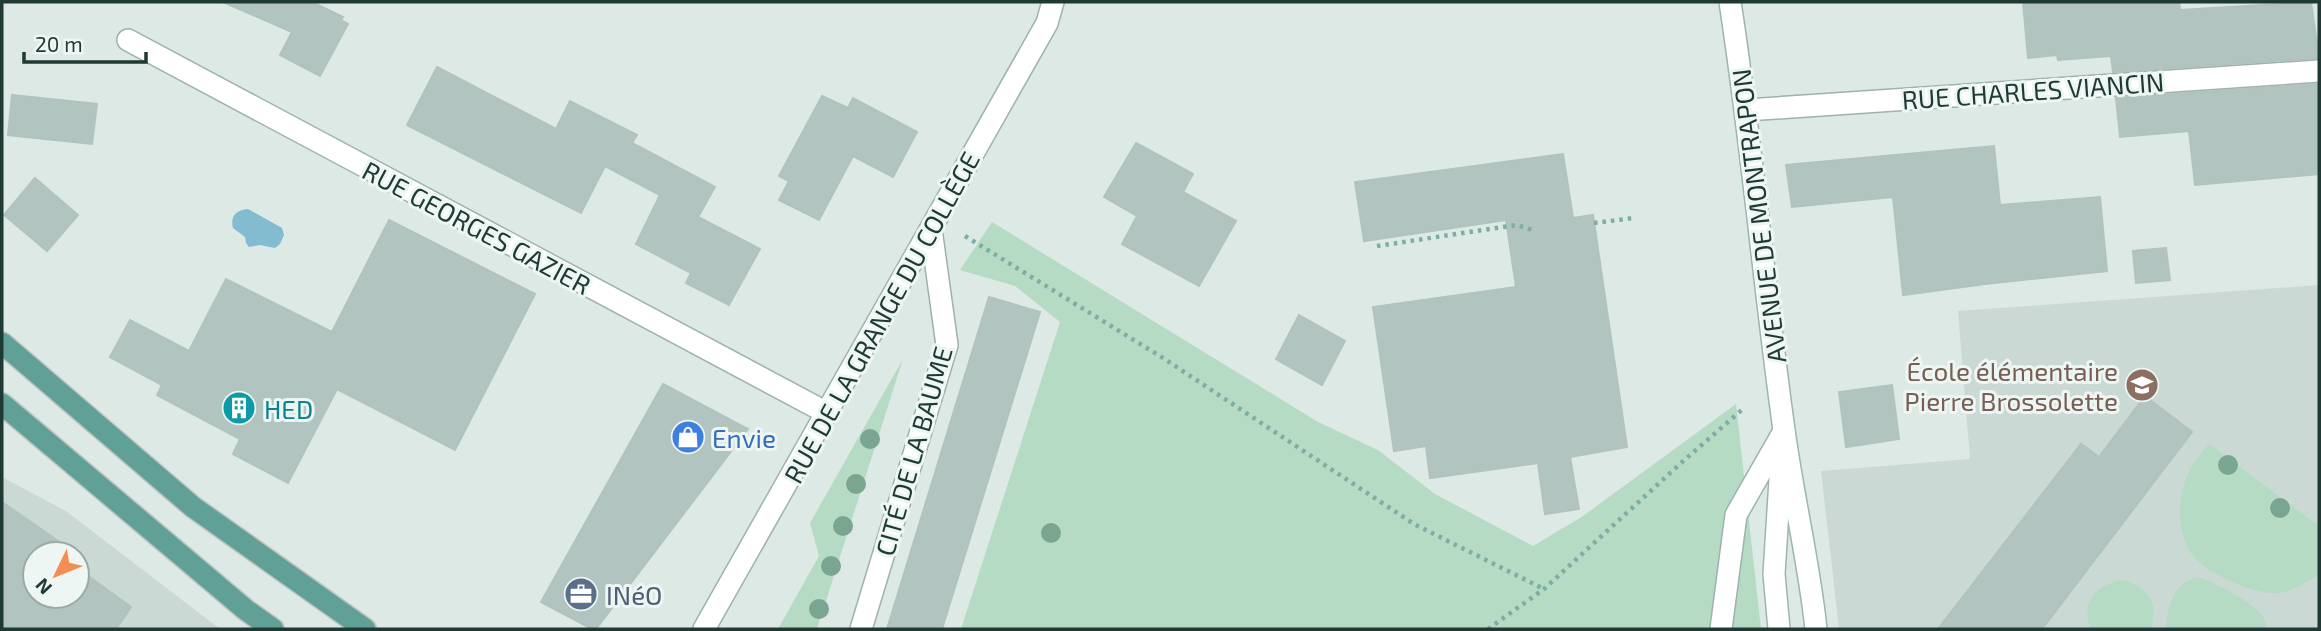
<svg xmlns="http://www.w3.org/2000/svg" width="2321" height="631" font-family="'Exo 2',sans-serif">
	<rect width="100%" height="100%" fill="#dde9e5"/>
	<!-- built -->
	<g fill="#cbd9d4" fill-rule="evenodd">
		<polygon points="2319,285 2319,629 1839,629 1821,471 1970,459 1958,311"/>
		<path d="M 2,477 L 66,511 L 220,629 L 2,629 ZM 35,554 L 77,554 L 77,596 L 35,596 Z"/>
	</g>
	<!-- green -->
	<g fill="#b5dbc4">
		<polygon points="992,222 1318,422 1378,450 1435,494 1533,546 1583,516 1736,404 1761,629 961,629 1060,322 1015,286 960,270"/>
		<polygon points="903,359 817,629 778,629 819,556 810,523"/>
		<path d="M 2209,444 L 2319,526 L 2319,575 C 2308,581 2297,588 2285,592 C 2272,596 2250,590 2237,584 C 2221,577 2198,566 2189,550 C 2175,526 2178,489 2192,466 C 2197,458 2203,451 2209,444 Z"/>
		<path d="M 2198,577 C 2212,581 2252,602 2261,614 C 2265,619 2266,623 2266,629 L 2166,629 C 2168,605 2173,583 2198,577 Z"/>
		<path d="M 2123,580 C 2149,588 2159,603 2151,629 L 2091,629 C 2079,603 2098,583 2123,580 Z"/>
	</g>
	<!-- water -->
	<path fill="#83bbd0" d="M 248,209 L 282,228 L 284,235 L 280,244 L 275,248 L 260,245 L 249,247 L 246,243 L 245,237 L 233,228 C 230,216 236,210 248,209 Z"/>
	<!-- building -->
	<g fill="#b2c4bf" stroke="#b0c3bd" stroke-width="2">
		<polygon points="223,2 312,2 343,17 341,20 348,24 320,76 280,55 292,32"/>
		<polygon points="2023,2 2179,2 2180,10 2311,2 2319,58 2113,72 2111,56 2058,60 2057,55 2028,58"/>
		<polygon points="437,67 556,129 570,101 637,135 632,143 715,187 698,217 760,249 729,305 686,283 691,273 636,244 660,195 605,166 581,213 407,125"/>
		<polygon points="2319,84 2319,174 2195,185 2189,131 2120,137 2116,98"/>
		<polygon points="12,95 97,104 92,144 8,135"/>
		<polygon points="822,96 848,108 853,98 917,132 893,177 853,156 819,220 779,200 789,181 779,176"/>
		<polygon points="1136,143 1193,174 1183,192 1236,221 1199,286 1122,244 1137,216 1104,197"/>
		<polygon points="1994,146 2000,205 2100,197 2107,271 1985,284 1903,295 1893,197 1792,207 1786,165"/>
		<polygon points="1563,154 1573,218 1593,215 1627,447 1570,457 1579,509 1545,514 1538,463 1430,478 1426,446 1394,451 1373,307 1516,287 1506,220 1364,241 1355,182"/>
		<polygon points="35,178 78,215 47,251 4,215"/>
		<polygon points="389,220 535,294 455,450 337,389 288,483 233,454 240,439 157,395 162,385 110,357 130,320 189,351 226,279 332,332"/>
		<polygon points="2166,248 2170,280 2136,283 2133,251"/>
		<polygon points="989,297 1040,312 942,629 887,629"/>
		<polygon points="1299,315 1345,341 1322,385 1276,359"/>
		<polygon points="663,384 748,429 596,629 592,629 541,602"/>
		<polygon points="1892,385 1899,439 1846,447 1839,392"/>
		<polygon points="2145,396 2192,432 2042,629 1938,629 2081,444 2099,457"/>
		<polygon points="2,502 77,554 35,554 35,596 77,596 77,568 131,607 116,629 2,629"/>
	</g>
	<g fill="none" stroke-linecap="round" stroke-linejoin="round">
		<defs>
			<g id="lane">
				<polyline points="861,629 947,345 931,229"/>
				<polyline points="1721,629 1736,515 1784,431"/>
			</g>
			<g id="street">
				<polyline points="128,40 827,413"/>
				<polyline points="1747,110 2319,71"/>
				<polyline points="704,629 1047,23 1053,2"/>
			</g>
			<g id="secondary">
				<path d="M 1730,2 C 1752,144 1764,287 1784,430 C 1793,497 1809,562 1816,629"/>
				<polyline points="1779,629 1774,574 1781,464"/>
			</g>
			<g id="primary">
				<polyline points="2,343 193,507 365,629"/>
				<polyline points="2,404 246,610 273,629"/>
			</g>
		</defs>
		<!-- lane casing -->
		<use href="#lane" stroke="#a0b1ad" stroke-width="24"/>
		<!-- street casing -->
		<use href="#street" stroke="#a0b1ad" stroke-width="24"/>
		<!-- secondary casing -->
		<use href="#secondary" stroke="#9cb5af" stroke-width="24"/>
		<!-- primary casing -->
		<use href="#primary" stroke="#bcc4c2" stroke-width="24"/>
		<!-- path -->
		<g stroke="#7dada4" stroke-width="4.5" stroke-dasharray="3.5 5" stroke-linecap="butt">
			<polyline points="1594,223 1634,218"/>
			<polyline points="965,236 1163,358 1414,524 1544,589"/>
			<polyline points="1377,246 1516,225 1536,231"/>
			<polyline points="1488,629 1544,589 1681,463 1744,408"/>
		</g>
		<!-- lane -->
		<use href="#lane" stroke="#fff" stroke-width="21"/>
		<!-- street -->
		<use href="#street" stroke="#fff" stroke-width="21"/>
		<!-- secondary -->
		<use href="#secondary" stroke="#fff" stroke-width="21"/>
		<!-- primary -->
		<use href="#primary" stroke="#61a097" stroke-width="21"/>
	</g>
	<!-- trees -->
	<g fill="#7aa691">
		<circle cx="870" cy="439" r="10"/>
		<circle cx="2228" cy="465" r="10"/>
		<circle cx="856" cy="484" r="10"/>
		<circle cx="2280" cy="508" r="10"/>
		<circle cx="843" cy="526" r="10"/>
		<circle cx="1051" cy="533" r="10"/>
		<circle cx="831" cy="566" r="10"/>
		<circle cx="819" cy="609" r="10"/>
	</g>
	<!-- icons -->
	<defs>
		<symbol id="school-disc" viewBox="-11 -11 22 22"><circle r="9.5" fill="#8d6e63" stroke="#edf6f3"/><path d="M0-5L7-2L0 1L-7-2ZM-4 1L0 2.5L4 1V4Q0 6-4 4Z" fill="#fff"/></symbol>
		<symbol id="building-disc" viewBox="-11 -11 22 22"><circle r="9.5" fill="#0f9aa8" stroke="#edf6f3"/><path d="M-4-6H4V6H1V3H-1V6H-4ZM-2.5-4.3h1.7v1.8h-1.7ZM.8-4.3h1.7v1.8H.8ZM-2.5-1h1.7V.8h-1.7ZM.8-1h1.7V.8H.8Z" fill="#fff"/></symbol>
		<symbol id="shop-disc" viewBox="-11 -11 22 22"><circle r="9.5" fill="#3f7fe0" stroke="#edf6f3"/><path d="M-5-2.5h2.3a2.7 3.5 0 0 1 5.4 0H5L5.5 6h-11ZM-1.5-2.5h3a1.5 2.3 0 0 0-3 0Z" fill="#fff"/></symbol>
		<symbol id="office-disc" viewBox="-11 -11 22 22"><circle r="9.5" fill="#5c6f8a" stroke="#edf6f3"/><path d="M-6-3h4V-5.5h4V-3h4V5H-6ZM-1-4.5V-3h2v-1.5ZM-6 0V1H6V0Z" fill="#fff"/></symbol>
	</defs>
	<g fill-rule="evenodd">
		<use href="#school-disc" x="2123" y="366" width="38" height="38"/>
		<use href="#building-disc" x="220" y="389" width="38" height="38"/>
		<use href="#shop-disc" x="669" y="418" width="38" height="38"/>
		<use href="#office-disc" x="562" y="575" width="38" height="38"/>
	</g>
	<g text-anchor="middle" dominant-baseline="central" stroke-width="6" stroke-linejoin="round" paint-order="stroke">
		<!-- street labels -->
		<g font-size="26" fill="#1f3935" stroke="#edf6f3">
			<text transform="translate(2033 90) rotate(-4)">RUE CHARLES VIANCIN</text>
			<text transform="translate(1758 216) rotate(-97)">AVENUE DE MONTRAPON</text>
			<text transform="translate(477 227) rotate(28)">RUE GEORGES GAZIER</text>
			<text transform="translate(881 317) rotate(-61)">RUE DE LA GRANGE DU COLLÈGE</text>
			<text transform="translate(913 451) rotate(-74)">CITÉ DE LA BAUME</text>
		</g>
		<!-- education labels -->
		<g font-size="26" fill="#785e54" stroke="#edf6f3" text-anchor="end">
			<text x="2118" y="370">École élémentaire<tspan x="2118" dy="30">Pierre Brossolette</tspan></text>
		</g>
		<!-- culture labels -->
		<g font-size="26" fill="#0d838f" stroke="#edf6f3" text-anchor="start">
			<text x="264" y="408">HED</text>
		</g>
		<!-- shop labels -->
		<g font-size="26" fill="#366cbe" stroke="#edf6f3" text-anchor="start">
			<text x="712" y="437">Envie</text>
		</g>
		<!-- service labels -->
		<g font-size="26" fill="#4e5e75" stroke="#edf6f3" text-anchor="start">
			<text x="606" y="594">INéO</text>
		</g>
	</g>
	<!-- border -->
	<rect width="2321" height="631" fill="none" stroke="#1f3935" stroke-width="7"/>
	<!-- north arrow -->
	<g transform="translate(56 575) rotate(227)"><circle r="33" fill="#edf6f3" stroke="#9baaa7" stroke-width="2"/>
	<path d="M0-5L12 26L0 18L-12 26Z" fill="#f38d51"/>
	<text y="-10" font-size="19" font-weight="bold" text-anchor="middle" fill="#1f3935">N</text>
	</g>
	<!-- scale -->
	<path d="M24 52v10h122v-10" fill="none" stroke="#1f3935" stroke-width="3.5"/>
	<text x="35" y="52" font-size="21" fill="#1f3935" stroke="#edf6f3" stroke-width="5" paint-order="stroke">20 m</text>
</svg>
